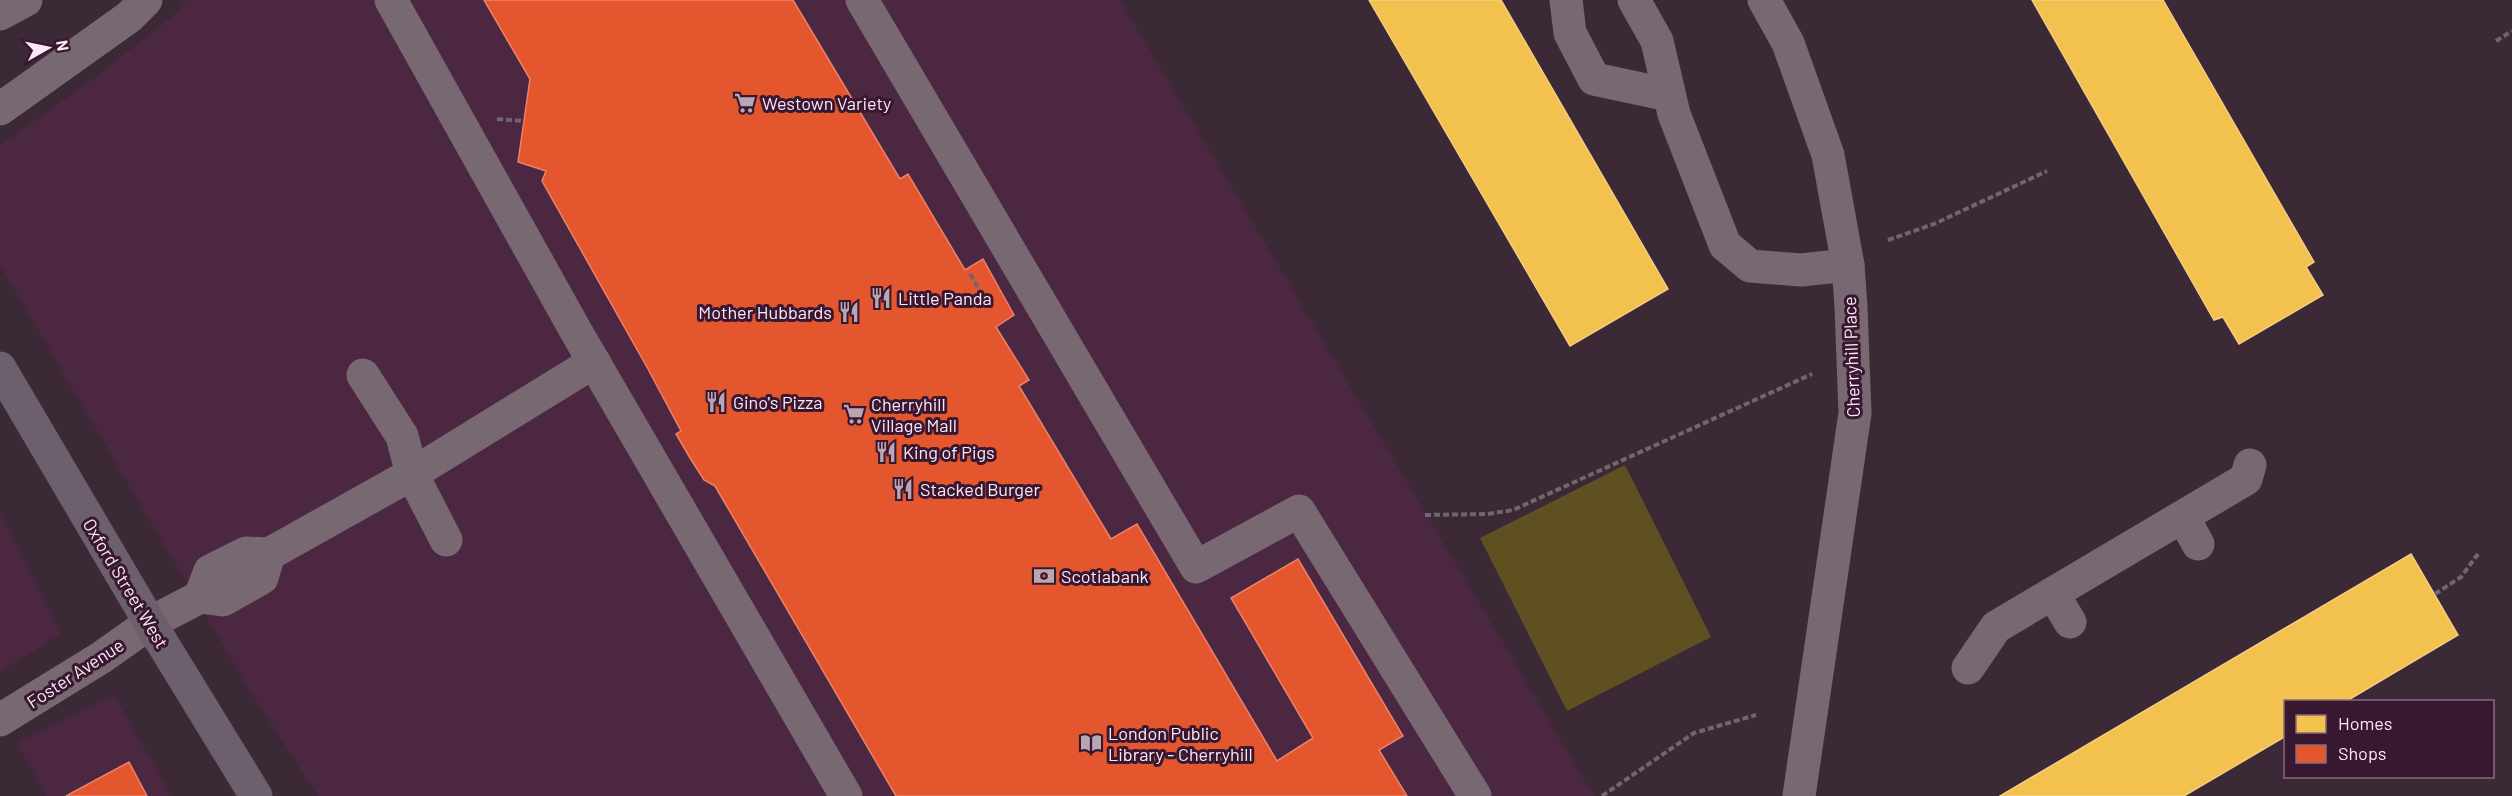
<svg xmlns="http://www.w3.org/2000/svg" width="2512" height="796" font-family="Barlow,sans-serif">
	<rect width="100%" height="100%" fill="#3b2a36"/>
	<!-- built -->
	<g fill="#4b2742">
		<polygon points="187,0 1120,0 1594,796 318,796 251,693 0,265 0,145 92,80 173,16"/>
		<polygon points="0,514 62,633 0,672"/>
		<polygon points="114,695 172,796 46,796 17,743"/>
	</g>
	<!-- green -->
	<polygon fill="#5e5020" points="1625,465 1711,637 1567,711 1480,538"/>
	<!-- homes -->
	<g fill="#f2c14e" stroke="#f6cd81" stroke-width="1.5">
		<polygon points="1369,0 1501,0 1668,289 1570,346"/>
		<polygon points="2032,0 2163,0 2314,262 2306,267 2323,295 2239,344 2223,317 2214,320"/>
		<polygon points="2411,554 2458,635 2345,702 2286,702 2286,736 2184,796 2000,796"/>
	</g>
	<!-- shops -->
	<g fill="#e4572e" stroke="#ec826a" stroke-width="1.5">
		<polygon points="484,0 793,0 900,179 908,174 965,270 983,259 1014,315 996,327 1029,380 1019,386 1111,539 1137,524 1277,761 1313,738 1231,598 1298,559 1403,736 1379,750 1407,796 896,796 715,486 704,480 690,458 676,434 681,431 648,369 542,181 546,171 518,162 530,79"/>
		<polygon points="129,762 147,796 66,796"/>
	</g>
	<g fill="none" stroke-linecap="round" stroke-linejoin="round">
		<!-- path -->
		<g stroke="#72656d" stroke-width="4" stroke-dasharray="6 3" stroke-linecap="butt">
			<polyline points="2496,41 2512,31"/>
			<polyline points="497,119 524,121"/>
			<polyline points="1888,240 1934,224 2047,171"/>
			<polyline points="970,274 982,294"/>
			<polyline points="1425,515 1488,514 1513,510 1812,374"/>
			<polyline points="2435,594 2461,577 2478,554"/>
			<polyline points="1602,796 1694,733 1756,715"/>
		</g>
		<!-- minor -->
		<g stroke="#776872" stroke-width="33">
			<polyline points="391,0 577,333 846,796"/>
			<polyline points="862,0 1196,567 1299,511 1475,796"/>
			<polyline points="1566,0 1570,33 1594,79 1669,95"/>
			<polyline points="1634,0 1657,41 1674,114 1725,245 1750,266 1801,270 1848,265"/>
			<polyline points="1764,0 1788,43 1828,155 1848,265 1851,307 1855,413 1799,796"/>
			<polyline points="0,14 26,0"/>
			<polyline points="0,109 129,17 146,0"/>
			<polyline points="363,375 402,436 412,474 446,540"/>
			<polyline points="2183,517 2198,544"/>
			<polyline points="269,554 412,474 594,362"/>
			<polyline points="2053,594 2070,622"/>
			<polyline points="1968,668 1996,627 2246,479 2250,465"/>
			<polyline points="0,720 102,657 150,623 200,597 223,600 262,578 269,554 246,553 210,571 200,597"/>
		</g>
		<!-- major -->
		<polyline stroke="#6c606d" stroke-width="33" points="0,368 150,623 256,796"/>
	</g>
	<!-- icons -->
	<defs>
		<symbol id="supermarket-bare" viewBox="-9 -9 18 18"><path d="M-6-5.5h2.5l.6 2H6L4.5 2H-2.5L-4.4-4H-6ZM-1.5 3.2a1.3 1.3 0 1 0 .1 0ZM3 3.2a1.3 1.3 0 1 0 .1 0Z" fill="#baa6b3" stroke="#381830" stroke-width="2.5" paint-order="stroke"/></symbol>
		<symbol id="restaurant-bare" viewBox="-9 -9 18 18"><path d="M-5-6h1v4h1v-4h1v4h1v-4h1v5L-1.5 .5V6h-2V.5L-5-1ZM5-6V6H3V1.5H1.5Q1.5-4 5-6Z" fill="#baa6b3" stroke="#381830" stroke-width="2.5" paint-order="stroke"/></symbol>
		<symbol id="bank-bare" viewBox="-9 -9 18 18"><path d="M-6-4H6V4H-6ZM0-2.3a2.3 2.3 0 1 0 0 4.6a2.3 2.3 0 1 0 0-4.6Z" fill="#baa6b3" stroke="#381830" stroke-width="2.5" paint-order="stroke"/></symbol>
		<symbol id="library-bare" viewBox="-9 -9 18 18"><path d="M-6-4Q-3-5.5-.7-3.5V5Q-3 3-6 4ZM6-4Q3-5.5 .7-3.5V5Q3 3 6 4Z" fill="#baa6b3" stroke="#381830" stroke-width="2.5" paint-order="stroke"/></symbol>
	</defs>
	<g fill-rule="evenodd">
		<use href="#supermarket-bare" x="730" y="88" width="30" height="30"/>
		<use href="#restaurant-bare" x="866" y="283" width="30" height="30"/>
		<use href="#restaurant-bare" x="834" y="297" width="30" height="30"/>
		<use href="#restaurant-bare" x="701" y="387" width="30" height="30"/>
		<use href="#supermarket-bare" x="839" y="399" width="30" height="30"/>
		<use href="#restaurant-bare" x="871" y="437" width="30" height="30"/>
		<use href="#restaurant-bare" x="888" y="474" width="30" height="30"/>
		<use href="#bank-bare" x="1029" y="561" width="30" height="30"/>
		<use href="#library-bare" x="1076" y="728" width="30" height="30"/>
	</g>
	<g text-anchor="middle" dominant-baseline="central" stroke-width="6" stroke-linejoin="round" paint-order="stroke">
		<!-- poi labels -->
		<g font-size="18" fill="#fee8f7" stroke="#381830" text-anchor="start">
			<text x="762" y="103">Westown Variety</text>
			<text x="898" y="298">Little Panda</text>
			<text x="832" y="312" text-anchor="end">Mother Hubbards</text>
			<text x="733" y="402">Gino's Pizza</text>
			<text x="871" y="404">Cherryhill<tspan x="871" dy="21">Village Mall</tspan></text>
			<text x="903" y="452">King of Pigs</text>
			<text x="920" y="489">Stacked Burger</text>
			<text x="1061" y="576">Scotiabank</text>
			<text x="1108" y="733">London Public<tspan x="1108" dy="21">Library - Cherryhill</tspan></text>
		</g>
		<!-- street labels -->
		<g font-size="18" fill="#fee8f7" stroke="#381830">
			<text transform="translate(1851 357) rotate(-92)">Cherryhill Place</text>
			<text transform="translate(126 583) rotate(59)">Oxford Street West</text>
			<text transform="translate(75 673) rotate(-33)">Foster Avenue</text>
		</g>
	</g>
	<!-- legend -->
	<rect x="2284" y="700" width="210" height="78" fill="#381830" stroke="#876b80" stroke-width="1.5"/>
	<rect x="2296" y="715" width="30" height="18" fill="#f2c14e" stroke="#876b80" stroke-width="1.5"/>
	<text x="2338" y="730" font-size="18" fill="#fee8f7">Homes</text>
	<rect x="2296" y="745" width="30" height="18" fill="#e4572e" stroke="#876b80" stroke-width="1.5"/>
	<text x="2338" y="760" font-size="18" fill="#fee8f7">Shops</text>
	<!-- north arrow -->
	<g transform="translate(48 48) rotate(81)" stroke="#381830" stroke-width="4.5" paint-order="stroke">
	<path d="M0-4.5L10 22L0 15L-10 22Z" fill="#fee8f7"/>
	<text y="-9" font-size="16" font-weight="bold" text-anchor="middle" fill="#fee8f7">N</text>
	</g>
</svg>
